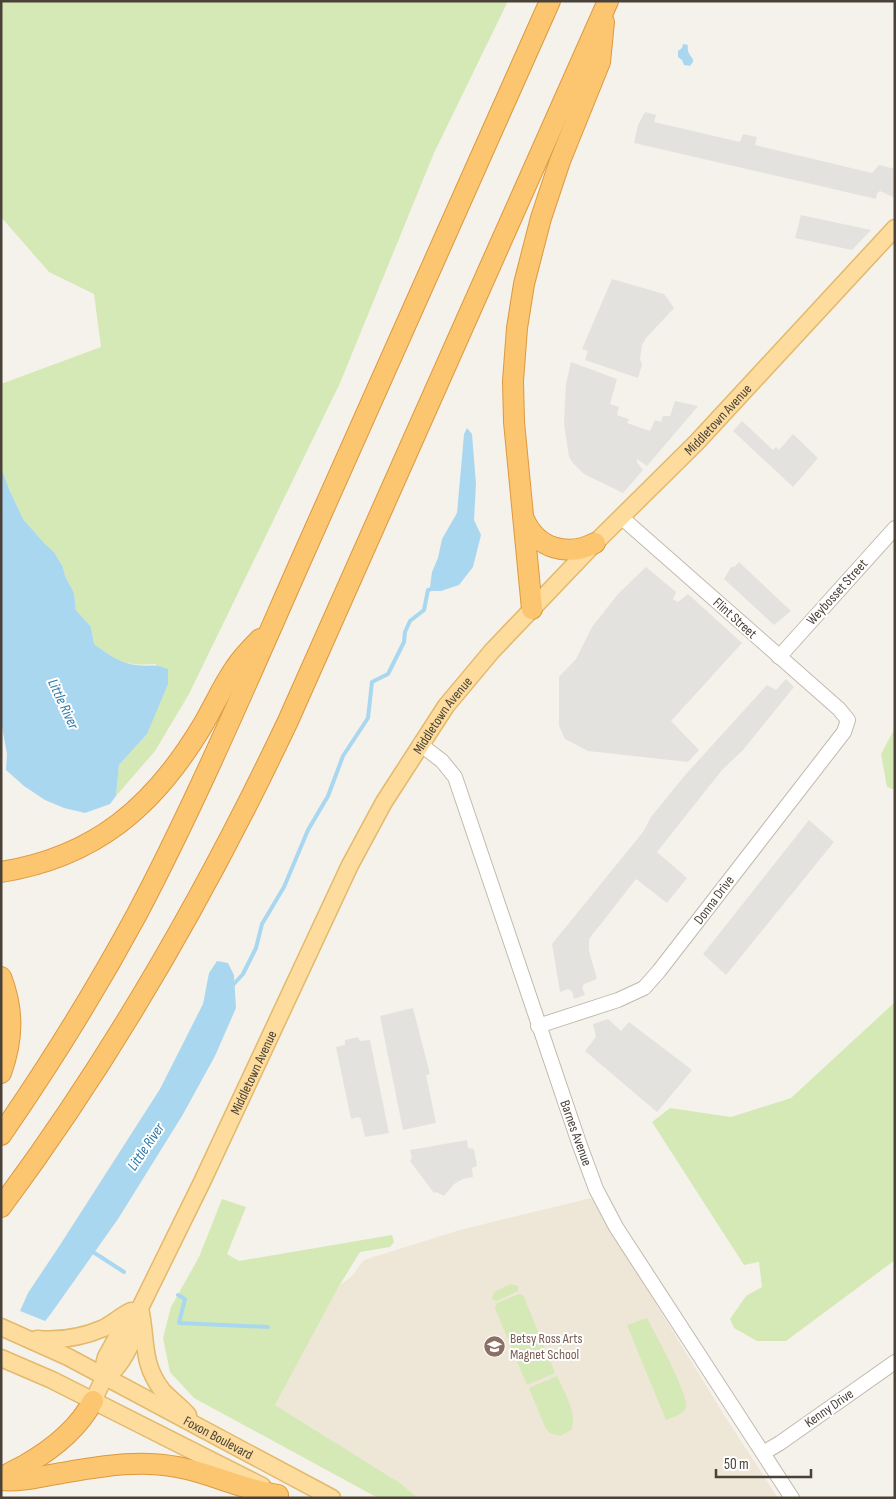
<svg xmlns="http://www.w3.org/2000/svg" width="896" height="1499" font-family="'Sofia Sans Condensed',sans-serif">
	<rect width="100%" height="100%" fill="#f5f2eb"/>
	<!-- education -->
	<polygon fill="#eee6d6" points="591,1198 726,1418 778,1498 418,1498 400,1483 275,1405 339,1286 352,1276 364,1260 460,1230"/>
	<!-- green -->
	<g fill="#d4e9b5">
		<path d="M 1,1 L 508,1 L 434,153 L 340,383 L 189,694 L 155,751 L 116,796 L 119,765 L 147,734 L 156,664 C 124,666 119,662 94,644 L 91,627 L 76,610 L 74,593 L 65,576 L 63,567 L 54,552 L 45,544 L 23,519 L 9,489 L 1,467 L 1,384 L 101,347 L 94,294 L 49,272 L 1,217 Z"/>
		<polygon points="895,728 895,790 887,787 881,754"/>
		<polygon points="895,1002 895,1260 786,1341 757,1341 734,1328 730,1319 746,1296 762,1287 759,1262 744,1265 652,1122 670,1108 731,1117 791,1098"/>
		<polygon points="222,1199 246,1207 227,1254 239,1261 392,1235 394,1242 390,1247 360,1252 339,1286 275,1405 400,1483 418,1498 378,1498 194,1398 170,1372 163,1338 171,1307 199,1257"/>
		<polygon points="511,1284 518,1286 518,1291 496,1301 492,1299 494,1292"/>
		<polygon points="519,1294 523,1295 555,1373 527,1385 495,1308 497,1303"/>
		<path d="M 647,1318 C 654,1332 690,1396 686,1408 C 682,1415 673,1417 666,1420 L 627,1325 Z"/>
		<path d="M 557,1376 C 563,1390 579,1416 571,1430 L 560,1436 L 550,1433 L 546,1429 L 529,1388 Z"/>
	</g>
	<!-- parking -->
	<g fill="#e4e2df">
		<polygon points="645,112 656,115 654,122 740,142 743,134 757,137 755,145 872,173 879,165 895,169 895,198 880,191 877,193 876,199 634,143 638,125"/>
		<polygon points="801,215 871,230 852,250 795,238"/>
		<polygon points="612,279 664,294 674,308 646,338 642,345 640,359 642,365 638,378 585,360 588,351 582,349"/>
		<polygon points="571,362 617,379 610,404 619,407 617,415 629,419 627,423 650,431 655,420 661,422 663,416 670,416 675,401 698,406 647,466 637,459 637,462 643,470 623,493 584,474 572,462 569,457 564,424 565,400 566,384"/>
		<polygon points="742,421 773,450 776,447 779,450 793,434 818,458 793,487 733,431"/>
		<polygon points="739,562 791,611 774,625 724,579 731,567 734,567"/>
		<polygon points="646,567 676,592 673,599 678,602 688,594 742,643 671,721 699,750 688,762 588,751 565,739 559,726 559,677 576,659 592,627 618,594"/>
		<polygon points="786,679 794,687 743,750 722,770 657,852 687,878 667,903 636,879 589,939 589,951 597,979 584,984 582,987 585,995 574,999 572,991 568,989 560,992 552,944 643,832 651,817 686,774 767,685 776,690"/>
		<polygon points="809,820 834,842 726,975 703,954"/>
		<polygon points="413,1008 430,1074 426,1075 436,1123 403,1130 380,1016"/>
		<polygon points="608,1019 621,1031 629,1022 692,1070 657,1112 585,1051 596,1037 593,1024"/>
		<polygon points="358,1037 360,1041 370,1040 389,1133 365,1137 361,1119 358,1117 351,1119 336,1047 345,1045 345,1040"/>
		<polygon points="467,1140 468,1148 474,1149 477,1166 472,1168 473,1177 463,1179 454,1184 444,1196 436,1192 434,1193 410,1161 412,1158 410,1150"/>
	</g>
	<!-- water -->
	<g fill="#aad7f0">
		<path d="M 683,44 L 688,45 C 687,51 689,54 693,59 L 693,62 L 690,66 L 684,65 L 682,60 L 678,57 L 678,51 L 682,48 Z"/>
		<polygon points="467,428 472,434 476,484 474,520 481,535 473,567 459,585 441,591 434,591 430,587 432,572 438,558 442,539 457,513 464,434"/>
		<path d="M 1,467 L 9,489 L 23,519 L 45,544 L 54,552 L 63,567 L 65,576 L 74,593 L 76,610 L 91,627 L 94,644 C 108,654 119,663 136,665 C 150,667 153,663 168,669 L 168,684 L 147,734 L 119,765 L 116,796 L 110,804 L 85,813 L 64,808 L 45,800 L 24,786 L 6,770 L 7,754 L 1,721 Z"/>
		<polygon points="217,961 228,963 234,975 236,1008 215,1056 182,1116 118,1219 50,1315 45,1321 20,1311 28,1293 60,1245 160,1089 203,1004 209,973"/>
	</g>
	<g fill="none" stroke-linecap="round" stroke-linejoin="round">
		<!-- stream -->
		<g stroke="#aad7f0" stroke-width="4">
			<polyline points="232,986 243,974 256,948 262,924 284,887 308,830 328,796 343,756 368,718 372,682 388,674 404,642 405,632 410,621 424,610 428,590 435,588"/>
			<polyline points="90,1250 124,1272"/>
			<polyline points="178,1295 185,1299 179,1323 268,1327"/>
		</g>
		<defs>
			<g id="minor">
				<polyline points="779,657 895,528"/>
				<polyline points="420,744 442,761 455,777 579,1143 596,1189 616,1227 792,1498"/>
				<polyline points="538,1026 618,1000 644,988 659,971 844,732 848,720 839,709 621,517"/>
				<polyline points="763,1453 780,1443 895,1362"/>
			</g>
			<g id="major">
				<path d="M 140,1308 C 147,1339 141,1363 162,1390 C 170,1399 180,1406 188,1415"/>
				<path id="s1" d="M 1,1327 L 68,1357 L 332,1498"/>
				<path d="M 37,1339 C 59,1341 83,1337 104,1328 C 113,1323 121,1316 131,1311"/>
				<polyline points="1,1358 52,1380 262,1486"/>
				<path d="M 105,1376 C 108,1374 112,1372 115,1369 C 124,1360 139,1330 141,1317"/>
				<path id="s2" d="M 93,1401 L 105,1376 L 104,1365 L 106,1357 L 128,1317 L 140,1308 L 202,1182 L 350,865 L 384,802 L 446,706 L 492,651 L 595,543 L 697,442 L 895,228"/>
			</g>
			<g id="highway">
				<path d="M 524,519 C 537,549 568,557 595,543"/>
				<polyline points="532,609 514,422 513,381 517,328 524,284 541,218 560,161 600,62 604,22"/>
				<path d="M 1,872 C 95,857 153,807 201,728 C 213,708 222,687 235,668 C 242,657 251,648 260,639"/>
				<path d="M 1,977 C 14,1010 13,1040 1,1073"/>
				<path d="M 1,1135 C 50,1064 96,990 137,914 C 199,796 251,673 305,551 C 386,368 468,185 550,1"/>
				<path d="M 1,1207 C 114,1055 207,892 288,721 L 608,1"/>
				<path d="M 1,1478 C 9,1473 17,1469 25,1465 C 53,1449 78,1429 93,1401"/>
				<path d="M 1,1480 C 22,1482 42,1476 62,1473 C 90,1468 120,1463 149,1464 C 198,1465 232,1488 278,1495"/>
			</g>
		</defs>
		<!-- minor casing -->
		<use href="#minor" stroke="#c1b9ae" stroke-width="16"/>
		<!-- major casing -->
		<use href="#major" stroke="#e3b96c" stroke-width="19"/>
		<!-- highway casing -->
		<use href="#highway" stroke="#dc993f" stroke-width="22"/>
		<!-- minor -->
		<use href="#minor" stroke="#fff" stroke-width="14"/>
		<!-- major -->
		<use href="#major" stroke="#fddc9d" stroke-width="16"/>
		<!-- highway -->
		<use href="#highway" stroke="#fcc570" stroke-width="20"/>
	</g>
	<!-- icons -->
	<defs>
		<symbol id="school-disc" viewBox="-11 -11 22 22"><circle r="9.5" fill="#8d6e63" stroke="#fff"/><path d="M0-5L7-2L0 1L-7-2ZM-4 1L0 2.5L4 1V4Q0 6-4 4Z" fill="#fff"/></symbol>
	</defs>
	<g fill-rule="evenodd">
		<use href="#school-disc" x="482" y="1334" width="25" height="25"/>
	</g>
	<g text-anchor="middle" dominant-baseline="central" stroke-width="4" stroke-linejoin="round" paint-order="stroke">
		<!-- street labels -->
		<g font-size="14" fill="#4a4239" stroke="#fff">
			<text stroke="none"><textPath href="#s2" startOffset="1179">Middletown Avenue</textPath></text>
			<text transform="translate(837 592) rotate(-48)">Weybosset Street</text>
			<text transform="translate(735 618) rotate(42)">Flint Street</text>
			<text stroke="none"><textPath href="#s2" startOffset="774">Middletown Avenue</textPath></text>
			<text transform="translate(714 900) rotate(-53)">Donna Drive</text>
			<text stroke="none"><textPath href="#s2" startOffset="369">Middletown Avenue</textPath></text>
			<text transform="translate(576 1133) rotate(70)">Barnes Avenue</text>
			<text transform="translate(829 1408) rotate(-35)">Kenny Drive</text>
			<text stroke="none"><textPath href="#s1" startOffset="244">Foxon Boulevard</textPath></text>
		</g>
		<!-- education labels -->
		<g font-size="14" fill="#785e54" stroke="#fff" text-anchor="start">
			<text x="510" y="1338">Betsy Ross Arts<tspan x="510" dy="16">Magnet School</tspan></text>
		</g>
		<!-- water labels -->
		<g font-size="15" font-style="italic" fill="#2f79a6" stroke="#fff">
			<text transform="translate(63 704) rotate(65)">Little River</text>
			<text transform="translate(146 1147) rotate(-56)">Little River</text>
		</g>
	</g>
	<!-- border -->
	<rect width="896" height="1499" fill="none" stroke="#4a4239" stroke-width="5"/>
	<!-- scale -->
	<path d="M716 1469v8h95v-8" fill="none" stroke="#4a4239" stroke-width="2.5"/>
	<text x="724" y="1469" font-size="15" fill="#4a4239" stroke="#ffffff" stroke-width="4" paint-order="stroke">50 m</text>
</svg>
